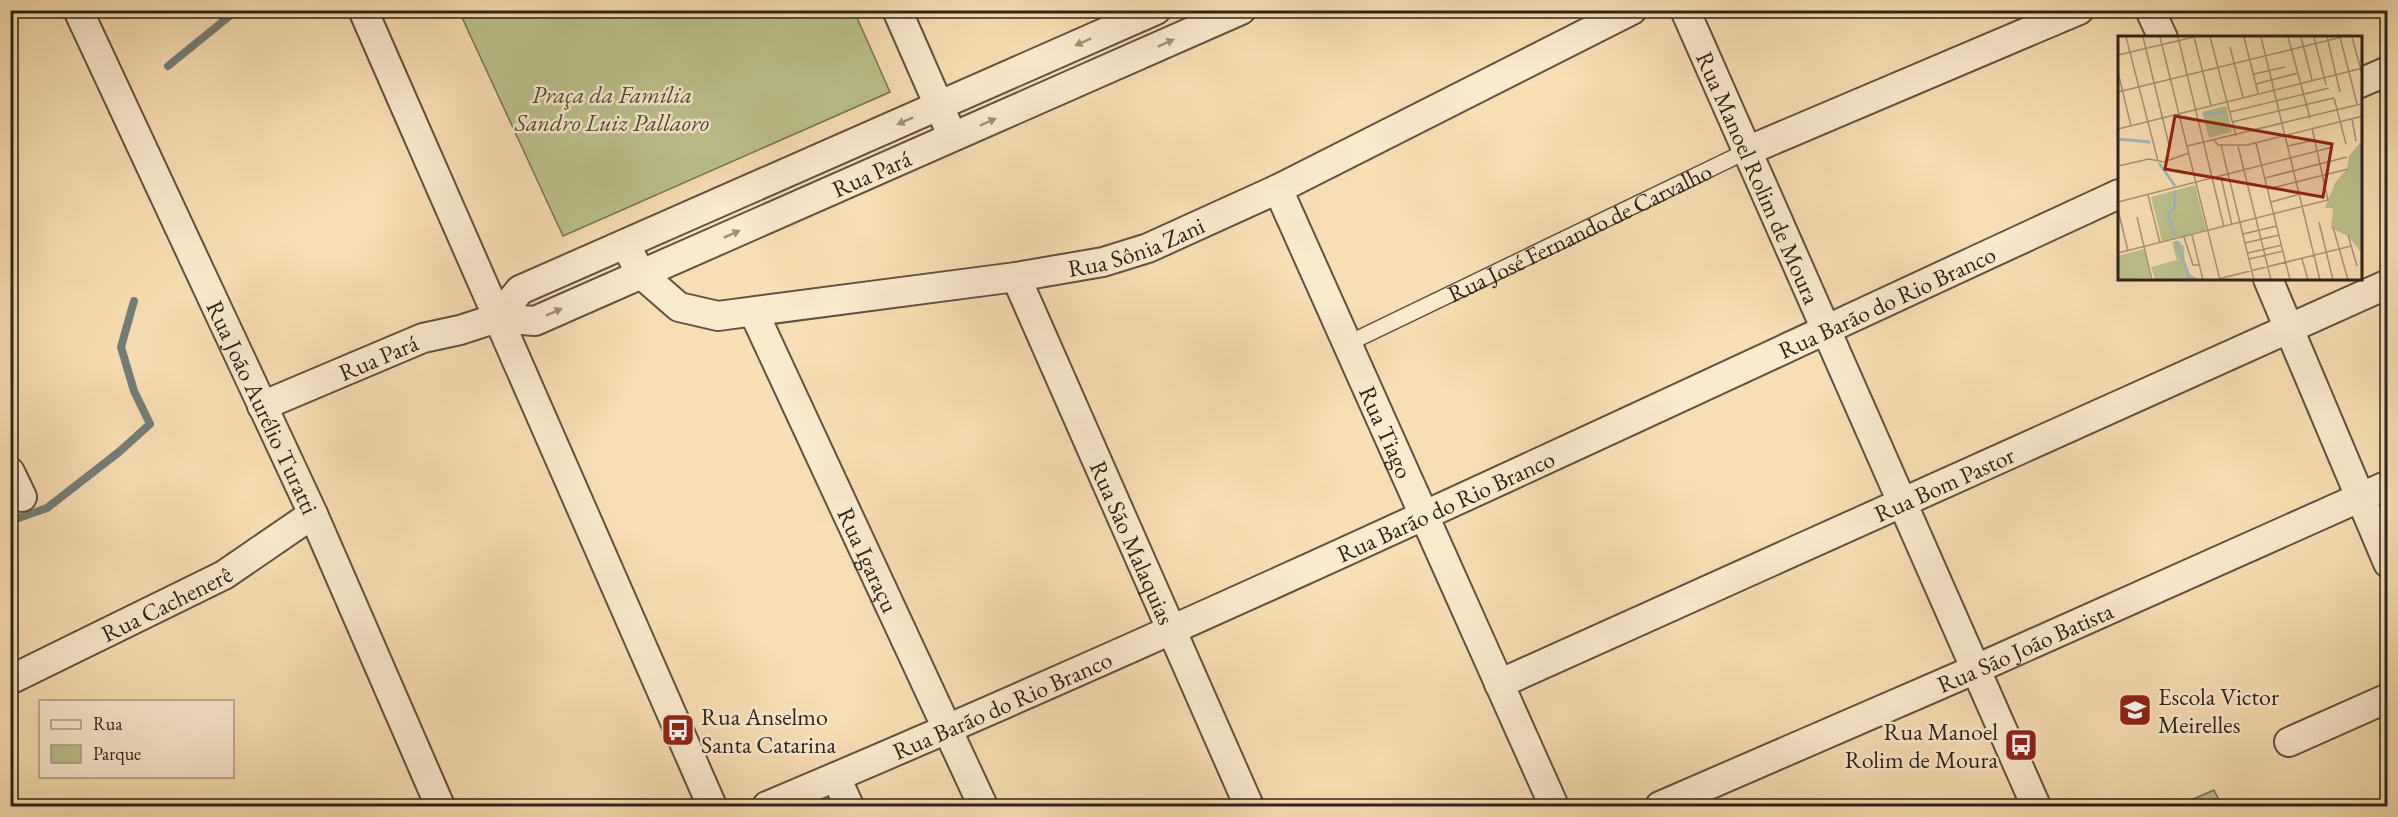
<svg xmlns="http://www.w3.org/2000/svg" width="2398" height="817" font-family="'EB Garamond',serif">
	<rect width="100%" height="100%" fill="#f8deb4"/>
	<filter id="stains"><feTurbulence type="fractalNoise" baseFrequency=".00333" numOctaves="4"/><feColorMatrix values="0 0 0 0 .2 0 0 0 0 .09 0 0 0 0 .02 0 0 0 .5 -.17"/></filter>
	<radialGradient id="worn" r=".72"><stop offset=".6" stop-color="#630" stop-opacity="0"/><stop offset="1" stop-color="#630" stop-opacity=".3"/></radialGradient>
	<!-- green -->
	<g fill="#bdc18e" stroke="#767252" stroke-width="1.5">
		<polygon points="459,11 854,11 890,92 563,236"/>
		<polygon points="2214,790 2222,806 2177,806"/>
	</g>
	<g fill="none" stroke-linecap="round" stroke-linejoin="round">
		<!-- stream -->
		<g stroke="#757d78" stroke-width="8">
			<polyline points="168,66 237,10"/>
			<polyline points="10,521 47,508 119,452 150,424 134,391 121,347 134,301"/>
		</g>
		<defs>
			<g id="service">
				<path id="s1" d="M 1347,344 L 1747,151"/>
			</g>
			<g id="minor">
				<path id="s2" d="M 78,10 L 313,514 L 440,806"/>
				<polyline points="363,10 712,806"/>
				<polyline points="897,10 947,124"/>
				<path id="s3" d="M 1685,10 L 2036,806"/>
				<polyline points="2150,10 2163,38"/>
				<polyline points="2360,83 2388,71"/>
				<polyline points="1747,151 2079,10"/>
				<path id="s4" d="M 1278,189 L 1554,806"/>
				<path id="s5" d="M 625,244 L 641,274 L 679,307 L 718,316 L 1016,277 L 1103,262 L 1148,248 L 1278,189 L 1632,10"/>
				<path id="s6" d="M 1016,277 L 1249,806"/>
				<polyline points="2268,279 2388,563"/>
				<path id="s7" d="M 754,313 L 983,806"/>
				<polyline points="497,318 520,290 1156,10"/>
				<path id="s8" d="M 262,406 L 423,338 L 460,330 L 497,318 L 535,321 L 1241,10"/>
				<polyline points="10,472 22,497"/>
				<path id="s9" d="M 10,680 L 224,575 L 313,514"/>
				<path id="s10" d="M 1499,684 L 2388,284"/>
				<polyline points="2289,742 2388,698"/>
				<polyline points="836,777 849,806"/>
				<path id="s11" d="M 767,806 C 1223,614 1670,401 2119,194"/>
				<path id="s12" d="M 1660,806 L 1976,669 L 2388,485"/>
			</g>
		</defs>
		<!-- service casing -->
		<use href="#service" stroke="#61523e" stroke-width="18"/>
		<!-- minor casing -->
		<use href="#minor" stroke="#61523e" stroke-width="32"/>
		<!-- service -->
		<use href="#service" stroke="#faeace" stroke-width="15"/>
		<!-- minor -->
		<use href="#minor" stroke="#faeace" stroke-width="28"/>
	</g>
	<!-- one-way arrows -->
	<defs><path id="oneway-solid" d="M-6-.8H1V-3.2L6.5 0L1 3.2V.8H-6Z" transform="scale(1.5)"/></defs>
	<g fill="#9f917c">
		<use href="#oneway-solid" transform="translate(1083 42) rotate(156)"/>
		<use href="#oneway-solid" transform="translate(1166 43) rotate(-24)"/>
		<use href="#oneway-solid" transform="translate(905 121) rotate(156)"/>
		<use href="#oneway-solid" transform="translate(988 122) rotate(-24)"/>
		<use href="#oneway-solid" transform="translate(732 234) rotate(-24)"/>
		<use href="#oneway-solid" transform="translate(554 312) rotate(-24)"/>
	</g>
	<!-- icons -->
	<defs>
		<symbol id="school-square" viewBox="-11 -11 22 22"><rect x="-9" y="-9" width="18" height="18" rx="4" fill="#8f2418" stroke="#faeace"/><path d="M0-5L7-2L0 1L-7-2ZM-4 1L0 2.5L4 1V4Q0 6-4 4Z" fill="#fff"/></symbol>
		<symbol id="bus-square" viewBox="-11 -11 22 22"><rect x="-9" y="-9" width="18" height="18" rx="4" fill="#8f2418" stroke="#faeace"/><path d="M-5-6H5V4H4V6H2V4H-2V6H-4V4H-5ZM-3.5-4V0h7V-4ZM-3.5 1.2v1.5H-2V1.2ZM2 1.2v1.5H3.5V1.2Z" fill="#fff"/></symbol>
	</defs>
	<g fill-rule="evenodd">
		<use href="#school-square" x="2116" y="691" width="38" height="38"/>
		<use href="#bus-square" x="659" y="711" width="38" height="38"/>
		<use href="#bus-square" x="2002" y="726" width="38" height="38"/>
	</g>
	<g text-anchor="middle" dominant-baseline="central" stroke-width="5" stroke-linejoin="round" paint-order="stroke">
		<!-- park labels -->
		<g font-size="24" font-style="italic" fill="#524b35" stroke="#faeace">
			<text x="612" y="94">Praça da Família<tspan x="612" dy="28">Sandro Luiz Pallaoro</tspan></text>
		</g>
		<!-- street labels -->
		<g font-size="24" fill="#2f2417" stroke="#faeace">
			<text stroke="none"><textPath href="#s8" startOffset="657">Rua Pará</textPath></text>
			<text stroke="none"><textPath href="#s3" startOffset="183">Rua Manoel Rolim de Moura</textPath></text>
			<text stroke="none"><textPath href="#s1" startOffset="258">Rua José Fernando de Carvalho</textPath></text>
			<text stroke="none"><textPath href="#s5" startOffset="549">Rua Sônia Zani</textPath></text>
			<text stroke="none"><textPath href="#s11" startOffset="1228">Rua Barão do Rio Branco</textPath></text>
			<text stroke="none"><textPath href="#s8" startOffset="126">Rua Pará</textPath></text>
			<text stroke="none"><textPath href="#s2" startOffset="438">Rua João Aurélio Turatti</textPath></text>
			<text stroke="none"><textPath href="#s4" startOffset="266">Rua Tiago</textPath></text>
			<text stroke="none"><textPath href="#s10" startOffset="488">Rua Bom Pastor</textPath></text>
			<text stroke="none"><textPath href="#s11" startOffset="742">Rua Barão do Rio Branco</textPath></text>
			<text stroke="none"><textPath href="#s6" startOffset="290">Rua São Malaquias</textPath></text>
			<text stroke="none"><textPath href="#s7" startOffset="272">Rua Igaraçu</textPath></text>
			<text stroke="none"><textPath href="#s9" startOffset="174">Rua Cachenerê</textPath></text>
			<text stroke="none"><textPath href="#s12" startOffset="398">Rua São João Batista</textPath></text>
			<text stroke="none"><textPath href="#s11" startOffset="256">Rua Barão do Rio Branco</textPath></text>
		</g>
		<!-- poi labels -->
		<g font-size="24" fill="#2f2417" stroke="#faeace" text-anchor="start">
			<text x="2158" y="696">Escola Victor<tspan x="2158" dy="28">Meirelles</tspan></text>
			<text x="701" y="716">Rua Anselmo<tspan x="701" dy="28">Santa Catarina</tspan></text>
			<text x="1998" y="731" text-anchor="end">Rua Manoel<tspan x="1998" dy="28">Rolim de Moura</tspan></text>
		</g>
	</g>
	<!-- overview -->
	<g transform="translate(2118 36)">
		<rect width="244" height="244" fill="#f8deb4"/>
		<path d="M 108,70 L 114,96 L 91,102 L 84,76 ZM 244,104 L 244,229 L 242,229 L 243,216 L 230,200 L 213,192 L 215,172 L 207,172 L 217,147 L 229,133 L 231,120 ZM 77,149 L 88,194 L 44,205 L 33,161 ZM 61,205 L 66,211 L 67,233 L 79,244 L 37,244 L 33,231 L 59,224 L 54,206 ZM 26,213 L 33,242 L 0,244 L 0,220 Z" fill="#bdc18e"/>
		<path fill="none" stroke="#a4b9b9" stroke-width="3" d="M 86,78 L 107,77M 0,103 L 32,106M 41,127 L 57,150M 57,200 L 49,179 L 56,172 L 57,154M 58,205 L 71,240 L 78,244"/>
		<path fill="none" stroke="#a89475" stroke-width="1.5" d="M 8,1 L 40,125M 25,1 L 52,113M 42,1 L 102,244M 60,1 L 106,191M 76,1 L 93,69M 92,1 L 118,100M 126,1 L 140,57M 143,1 L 202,244M 170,1 L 192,82M 183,1 L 194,44M 196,1 L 208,49M 209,1 L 222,56M 222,1 L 239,68M 234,1 L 245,41M 112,11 L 125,61M 0,19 L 76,1M 0,36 L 13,90M 136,38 L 167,31M 138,48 L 180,37M 0,56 L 224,1M 216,62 L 228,108M 112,76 L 211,52M 234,83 L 238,105M 114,86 L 216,62M 0,93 L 245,32M 95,103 L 100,109 L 129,109 L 245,80M 138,107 L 172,244M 103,109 L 136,244M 69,110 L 243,68M 120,110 L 153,244M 170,110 L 197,104M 0,130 L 31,123 L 46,126 L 71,117M 103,141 L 114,189M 147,142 L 229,121M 150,153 L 230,133M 30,159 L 42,207M 0,166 L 215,111M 153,166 L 182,158M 0,174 L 10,215M 19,181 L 34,244M 201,186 L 215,244M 215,191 L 230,244M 125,198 L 159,190M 74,199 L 85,244M 230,199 L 239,230M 66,201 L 75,229 L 81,229M 127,207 L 161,199M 0,217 L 210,164 L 194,92M 130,217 L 164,209M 131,223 L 165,215M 184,223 L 190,244M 96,244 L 233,210"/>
		<path fill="#8f2418" fill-opacity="0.15" stroke="#8f2418" stroke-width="3" d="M 57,80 L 214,108 L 205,161 L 47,133 Z"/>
		<rect width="244" height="244" fill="none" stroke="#2f2417" stroke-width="3"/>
	</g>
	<!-- margin -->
	<rect width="2398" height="817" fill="none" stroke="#f8deb4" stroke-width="36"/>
	<rect x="12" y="12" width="2374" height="793" fill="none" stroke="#2f2417" stroke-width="3"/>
	<rect x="18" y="18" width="2362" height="781" fill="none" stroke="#2f2417" stroke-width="1.5"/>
	<!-- legend -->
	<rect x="39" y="700" width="195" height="78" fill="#faeace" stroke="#a99b85" stroke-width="1.5"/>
	<rect x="51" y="720" width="30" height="9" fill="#faeace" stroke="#a99b85" stroke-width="1.5"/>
	<text x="93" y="730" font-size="18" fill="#2f2417">Rua</text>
	<rect x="51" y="745" width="30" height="18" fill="#bdc18e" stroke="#a99b85" stroke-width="1.5"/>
	<text x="93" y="760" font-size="18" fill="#2f2417">Parque</text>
	<rect width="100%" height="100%" filter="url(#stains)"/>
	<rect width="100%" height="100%" fill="url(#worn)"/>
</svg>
